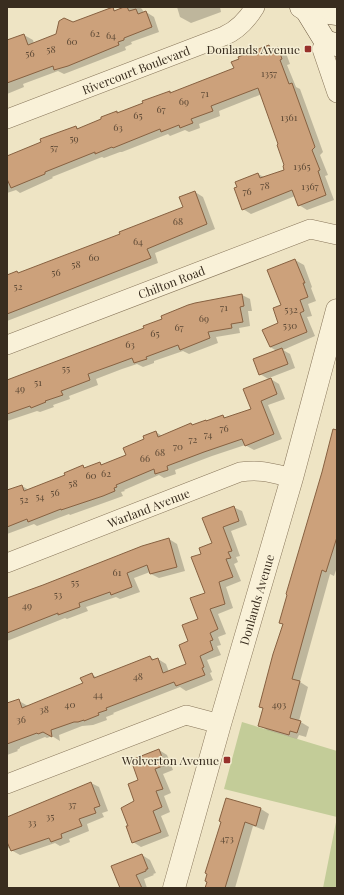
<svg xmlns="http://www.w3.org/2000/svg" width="344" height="895" font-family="'Playfair Display',serif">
	<rect width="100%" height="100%" fill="#eee4c4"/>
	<!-- green -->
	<polygon fill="#c3cc98" points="242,722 337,751 337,888 323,888 337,817 224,789"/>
	<!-- shadow -->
	<g fill="#0003">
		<polygon points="126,7 139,7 142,9 144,13 146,12 154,17 159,32 131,42 132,44 125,47 126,50 64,74 58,71 23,84 24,87 7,94 7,44 24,35 33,40 34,44 57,35 72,23 113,9 117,11"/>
		<polygon points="177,7 220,7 221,12 191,23 180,17"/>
		<polygon points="269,46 275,50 277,48 286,53 290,64 287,65 296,87 300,89 323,152 320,155 328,175 325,176 334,200 307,210 299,205 295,196 251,214 243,209 258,174 264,177 286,170 286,166 280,145 262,94 219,111 220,116 199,124 200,128 189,132 185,130 170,136 168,134 122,152 120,152 104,158 102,157 52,177 53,178 20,193 16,190 7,193 7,157 76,127 80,129 117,112 119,113 170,92 172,93 235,69"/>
		<polygon points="195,192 203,197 215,229 155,253 158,263 7,321 7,277 19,274 121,234 184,207"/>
		<polygon points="295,260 304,265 312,287 311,288 316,301 308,304 312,316 307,317 315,336 283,350 290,354 295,368 269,378 279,384 285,399 268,405 282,439 254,450 245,445 212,456 175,470 176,474 164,478 159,475 124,490 125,491 121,492 123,496 112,500 70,515 69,514 37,526 34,524 7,534 7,492 22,486 29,490 67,476 83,467 87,469 100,463 103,465 127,455 156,432 162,436 191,424 193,425 206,421 208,422 223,416 227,418 252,410 270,380 260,374 277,351 270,347 279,324 282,306 268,270"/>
		<polygon points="242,295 250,299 252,311 248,311 250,326 239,328 240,333 216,337 218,343 189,354 183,351 154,361 154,363 143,367 137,364 122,369 96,379 98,385 69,396 70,399 53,405 54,407 40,412 37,411 7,421 7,382"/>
		<polygon points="337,430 337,567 334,576 330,574 300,682 308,687 299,721 309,727 306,737 299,735 297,739 267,730 259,725 264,709 260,707 284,625 280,622"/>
		<polygon points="233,507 242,511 247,525 231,531 240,556 236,557 238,562 234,564 241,581 226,587 233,608 218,614 226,634 218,637 221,645 217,646 221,655 207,660 212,672 210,673 213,680 186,691 180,687 113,713 114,714 106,717 107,720 93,725 82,726 59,735 60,741 52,736 47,738 45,737 20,747 20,748 17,750 18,751 7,755 7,706 19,701 28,706 84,684 92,674 97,678 150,657 155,660 158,659 166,664 169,672 187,664 190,642 199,619 206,593 202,554 213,544"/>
		<polygon points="169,539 177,544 185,571 159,578 151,574 150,572 134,578 140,592 120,599 116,597 86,607 88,611 67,619 65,618 7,641 7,601"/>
		<polygon points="159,750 167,755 173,770 163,774 171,793 164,796 170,812 161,816 169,836 141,847 133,842 129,826 140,780"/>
		<polygon points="91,783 99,787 108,811 102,813 104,817 87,824 89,831 69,839 70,842 60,846 55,843 20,855 11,850 10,847 7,849 7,818"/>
		<polygon points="227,799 261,809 269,814 264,830 253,826 235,888 206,888"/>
		<polygon points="142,855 150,860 156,873 153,874 154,875 144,879 147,888 120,888"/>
	</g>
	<!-- building -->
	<g fill="#cca17b" stroke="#876141">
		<polygon points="113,7 114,11 124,7 127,7 129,11 136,9 138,14 146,11 152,27 124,38 124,40 118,42 119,45 68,66 54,70 53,66 7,83 7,40 24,34 28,45 56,34 59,21 64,18 73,22"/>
		<polygon points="269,45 271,50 278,47 282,59 280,60 289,84 292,83 301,108 315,147 312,150 320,170 318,171 326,195 298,206 292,190 242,210 234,188 237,187 235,182 258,173 260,178 284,170 283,166 284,165 277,145 278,144 258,88 211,106 213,111 191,119 193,123 180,128 179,125 161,132 160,129 113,148 112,147 95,154 95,152 45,172 45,174 11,188 7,179 7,156 41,142 40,139 76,126 77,129 101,119 101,117 117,111 117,113 143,103 142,101 170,91 170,93 234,68 231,62 239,59 238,57"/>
		<polygon points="195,191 207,224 147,249 151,258 7,314 7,275 17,271 18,273 120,234 119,232 183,207 179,197"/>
		<polygon points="295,259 305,283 303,283 308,297 300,300 304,311 300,313 307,332 270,347 262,330 278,323 273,308 281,305 267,270"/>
		<polygon points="242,294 244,306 240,307 243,322 231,324 232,328 208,332 210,338 180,350 178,345 146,357 147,359 134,363 132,358 113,365 88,374 90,380 61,391 63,395 45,401 46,402 31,408 30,406 7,414 7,380 144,328 143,326 162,319 161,316 188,305 195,303"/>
		<polygon points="282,348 288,364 259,375 253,359"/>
		<polygon points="271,378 277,394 261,401 274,434 245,446 242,439 204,452 167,466 168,470 155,474 154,469 116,485 117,487 114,488 115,491 103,496 61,510 61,509 28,522 27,519 7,527 7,490 22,485 24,491 65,475 64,473 83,465 84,468 100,462 101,465 126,455 123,448 144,439 143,436 156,431 158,437 191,423 192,425 206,420 206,421 223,415 224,418 251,409 243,389"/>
		<polygon points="333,429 337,430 337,537 326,572 322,570 292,679 300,681 290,718 301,721 297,733 290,731 289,735 258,726 263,708 259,707 273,654 283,624 279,623 287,595 286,594 322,472"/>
		<polygon points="234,506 239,521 223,527 232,551 228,552 231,558 226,559 233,577 219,582 225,604 210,609 218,629 210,633 213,640 210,641 213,650 200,656 204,667 202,668 205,675 176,686 174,682 106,708 107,710 98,713 99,715 84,721 84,720 78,722 74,722 51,730 52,737 43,732 38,734 37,733 7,744 7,703 19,699 22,708 83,683 80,678 92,673 94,678 150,656 152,660 158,658 163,673 186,664 179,645 188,641 182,625 198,619 190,598 205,593 191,557 201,554 199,548 212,543 202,518"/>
		<polygon points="169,538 177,567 150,574 147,565 127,573 132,587 111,595 110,592 79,603 80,607 58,615 58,613 7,633 7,598 43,585 142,546"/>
		<polygon points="159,749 165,765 155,769 163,789 156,791 162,807 153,811 161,832 132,843 126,826 128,826 121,808 134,801 128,784 138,780 131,760"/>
		<polygon points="91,782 100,806 94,808 96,813 79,819 82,826 61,834 62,838 51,842 49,838 11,851 7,842 7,817"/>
		<polygon points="226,798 261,808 256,826 245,822 225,888 205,888 207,882 205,881 207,874 205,873 221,822 219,821"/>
		<polygon points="142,854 148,869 146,869 146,871 136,875 142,888 120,888 111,866"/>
	</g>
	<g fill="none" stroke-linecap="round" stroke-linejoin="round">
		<defs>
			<g id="minor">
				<polyline points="325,41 322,49 337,93"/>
				<path id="s1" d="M 7,119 L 224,36 C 238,30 247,20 255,7"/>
				<path id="s2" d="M 7,345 L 310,229 L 337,235"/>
				<path id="s3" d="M 7,563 L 240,472 C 261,469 272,473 292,478"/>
				<polyline points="7,784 186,715 220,724"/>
			</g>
			<g id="tertiary">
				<path id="s4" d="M 174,888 L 220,724 L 292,478 L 337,310"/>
			</g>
			<g id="secondary">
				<polyline points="301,7 306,10 337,14"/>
				<polyline points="306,10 325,41 337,45"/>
			</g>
		</defs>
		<!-- minor casing -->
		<use href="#minor" stroke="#88765b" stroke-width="20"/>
		<!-- tertiary casing -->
		<use href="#tertiary" stroke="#88765b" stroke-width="23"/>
		<!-- secondary casing -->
		<use href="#secondary" stroke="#6a573e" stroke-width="23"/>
		<!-- minor -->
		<use href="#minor" stroke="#f9f1d8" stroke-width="19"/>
		<!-- tertiary -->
		<use href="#tertiary" stroke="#f9f1d8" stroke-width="22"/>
		<!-- secondary -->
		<use href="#secondary" stroke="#f9f1d8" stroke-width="22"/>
	</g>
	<!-- markers -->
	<g fill="#97312b" stroke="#f5eed4" stroke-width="1.5">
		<rect x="304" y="45" width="8" height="8" rx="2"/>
		<rect x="223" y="756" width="8" height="8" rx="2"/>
	</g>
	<g text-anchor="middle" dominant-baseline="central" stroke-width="3" stroke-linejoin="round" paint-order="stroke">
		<!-- number labels -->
		<g font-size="10" fill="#5e4a36">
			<text x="95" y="33">62</text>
			<text x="111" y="35">64</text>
			<text x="72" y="41">60</text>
			<text x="51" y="49">58</text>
			<text x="30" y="53">56</text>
			<text x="269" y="73">1357</text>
			<text x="205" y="93">71</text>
			<text x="184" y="101">69</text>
			<text x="161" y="109">67</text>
			<text x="138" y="115">65</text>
			<text x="289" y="117">1361</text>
			<text x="118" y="127">63</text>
			<text x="74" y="138">59</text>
			<text x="54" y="147">57</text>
			<text x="302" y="166">1365</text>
			<text x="265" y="185">78</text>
			<text x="310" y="186">1367</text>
			<text x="247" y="191">76</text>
			<text x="178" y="221">68</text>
			<text x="138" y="241">64</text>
			<text x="94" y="257">60</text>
			<text x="76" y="264">58</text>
			<text x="56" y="272">56</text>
			<text x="18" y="286">52</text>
			<text x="224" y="307">71</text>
			<text x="291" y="309">532</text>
			<text x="204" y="318">69</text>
			<text x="290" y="325">530</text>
			<text x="179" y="327">67</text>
			<text x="155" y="333">65</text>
			<text x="130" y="344">63</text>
			<text x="66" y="368">55</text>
			<text x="38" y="382">51</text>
			<text x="20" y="388">49</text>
			<text x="224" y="428">76</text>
			<text x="208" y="434">74</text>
			<text x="193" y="439">72</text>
			<text x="178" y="446">70</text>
			<text x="160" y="452">68</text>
			<text x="145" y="458">66</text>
			<text x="106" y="473">62</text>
			<text x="91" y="475">60</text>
			<text x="73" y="483">58</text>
			<text x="55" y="492">56</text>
			<text x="40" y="496">54</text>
			<text x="24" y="499">52</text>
			<text x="117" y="572">61</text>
			<text x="75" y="582">55</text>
			<text x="58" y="594">53</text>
			<text x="27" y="605">49</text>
			<text x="138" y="676">48</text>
			<text x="98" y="694">44</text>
			<text x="70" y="704">40</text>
			<text x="279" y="704">493</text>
			<text x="44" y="709">38</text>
			<text x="21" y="719">36</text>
			<text x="72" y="804">37</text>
			<text x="50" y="816">35</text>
			<text x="32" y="822">33</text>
			<text x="227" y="838">473</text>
		</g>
		<!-- poi labels -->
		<g font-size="12" fill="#392d1f" stroke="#f5eed4" text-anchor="end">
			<text x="300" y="49">Donlands Avenue</text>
			<text x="219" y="760">Wolverton Avenue</text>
		</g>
		<!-- street labels -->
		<g font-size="12" fill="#392d1f" stroke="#f5eed4">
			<text stroke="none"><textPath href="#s1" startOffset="138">Rivercourt Boulevard</textPath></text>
			<text stroke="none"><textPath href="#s2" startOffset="176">Chilton Road</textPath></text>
			<text stroke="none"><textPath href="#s3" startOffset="152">Warland Avenue</textPath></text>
			<text stroke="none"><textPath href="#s4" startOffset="300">Donlands Avenue</textPath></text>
		</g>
	</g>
	<!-- border -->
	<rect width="344" height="895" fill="none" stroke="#392d1f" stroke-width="16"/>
</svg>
